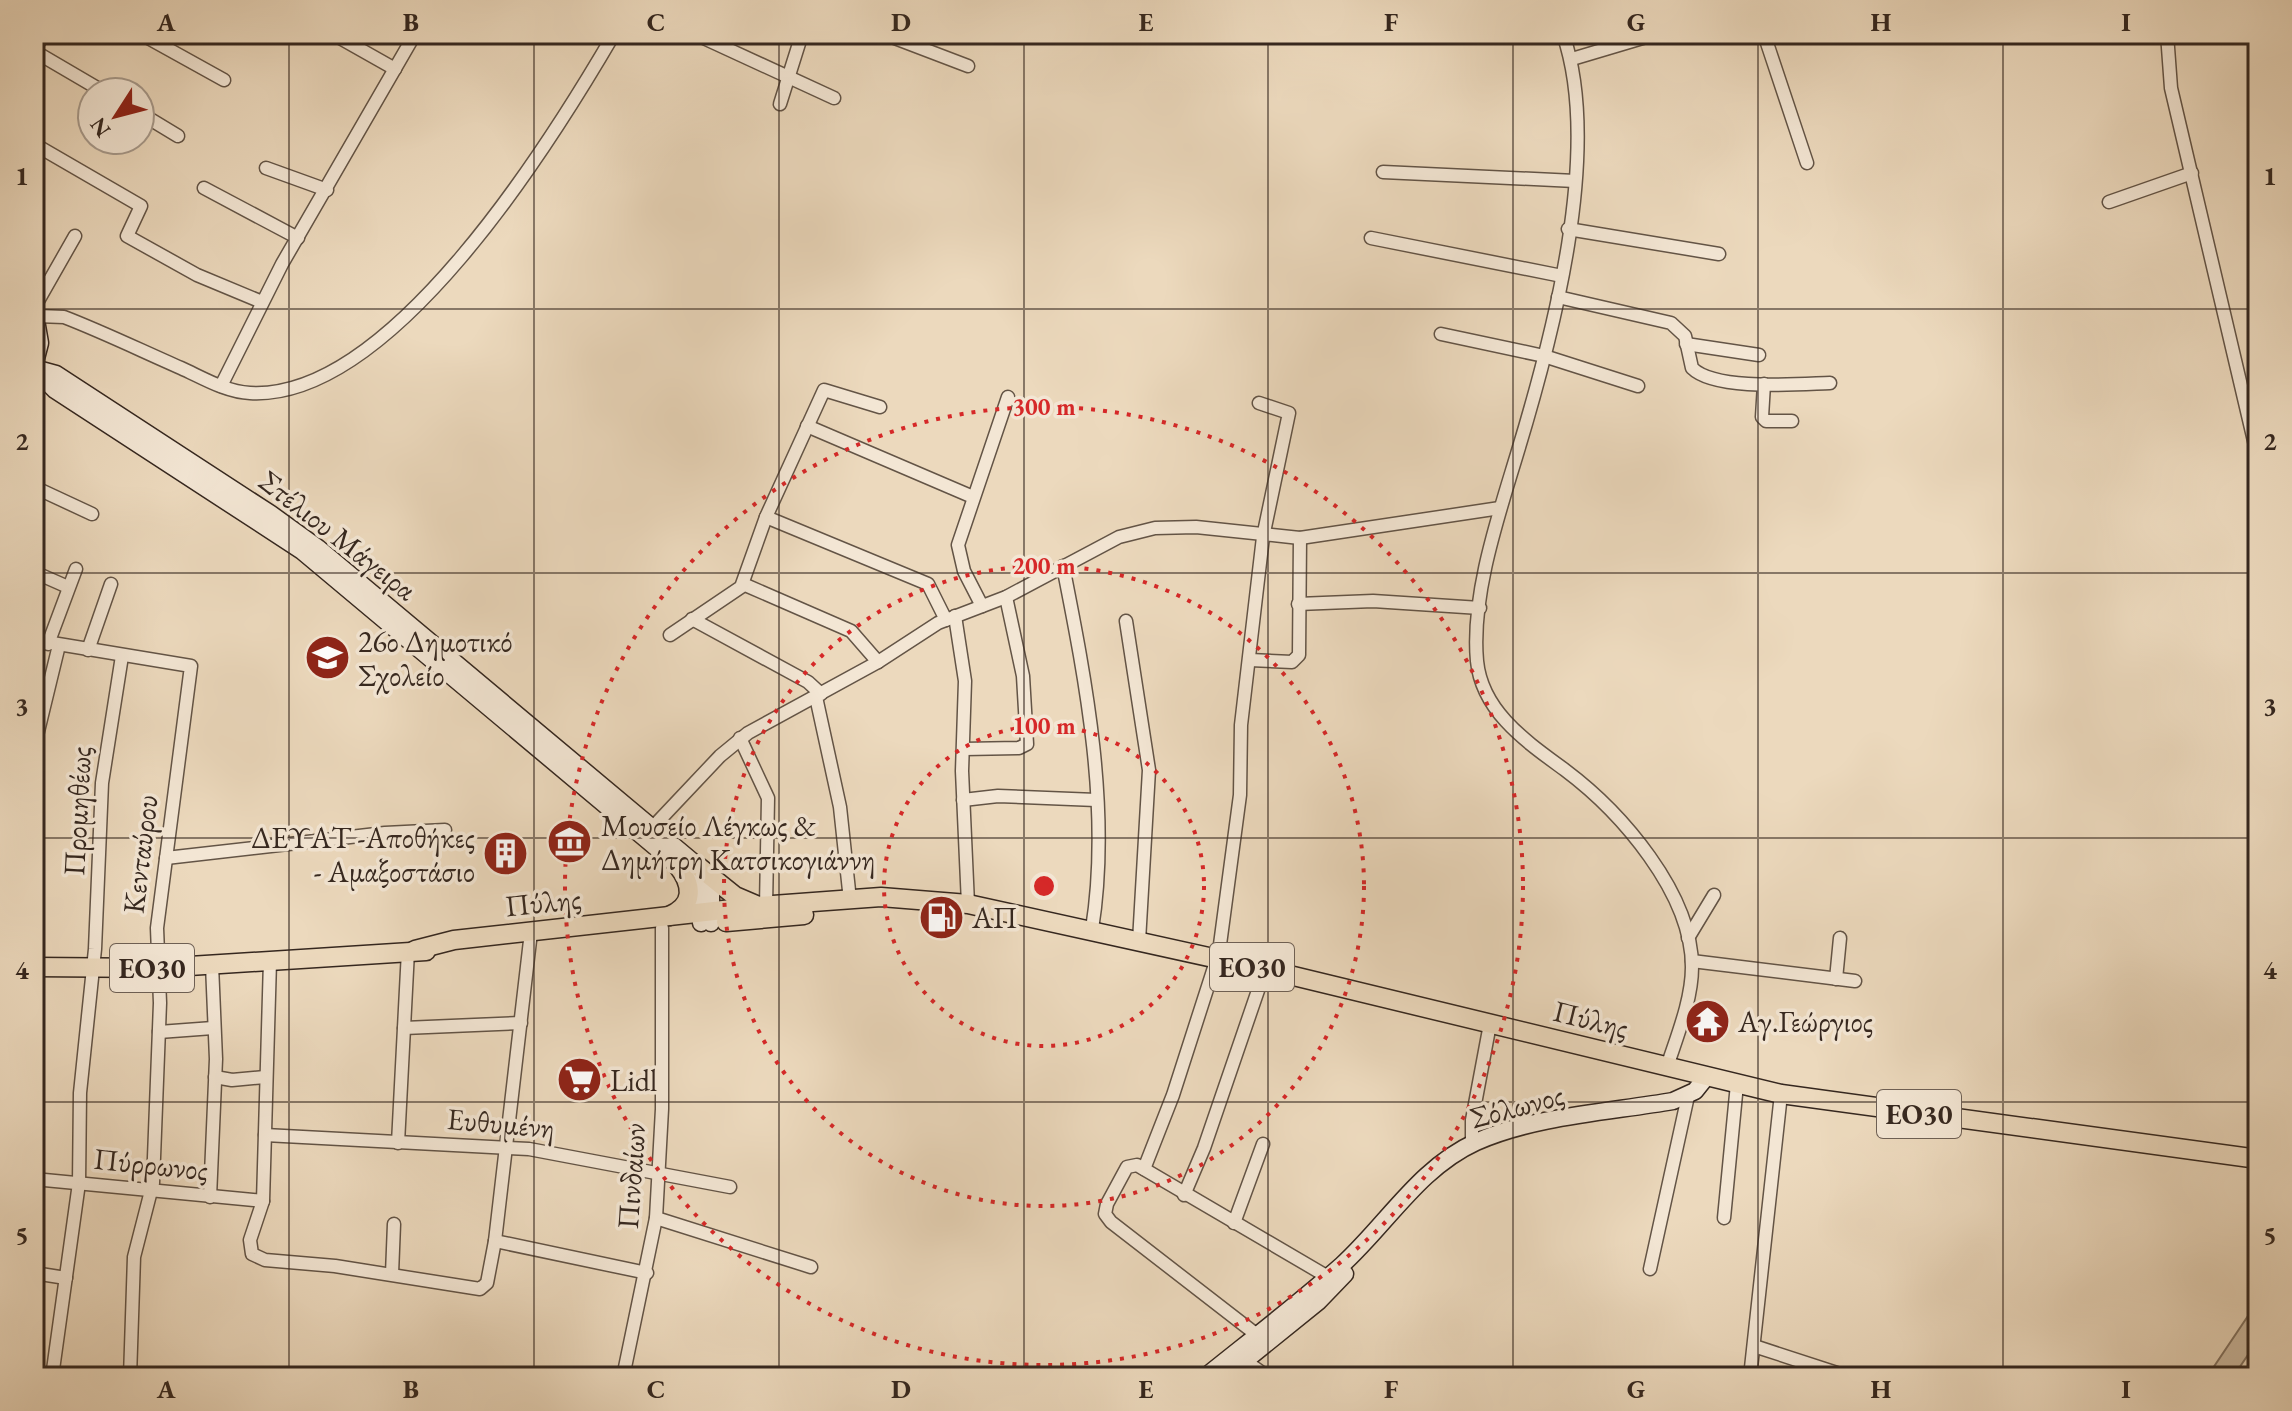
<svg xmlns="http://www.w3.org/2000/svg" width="2292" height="1411" font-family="'EB Garamond',serif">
	<rect width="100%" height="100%" fill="#ecd9bd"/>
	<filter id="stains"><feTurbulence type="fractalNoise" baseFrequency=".0025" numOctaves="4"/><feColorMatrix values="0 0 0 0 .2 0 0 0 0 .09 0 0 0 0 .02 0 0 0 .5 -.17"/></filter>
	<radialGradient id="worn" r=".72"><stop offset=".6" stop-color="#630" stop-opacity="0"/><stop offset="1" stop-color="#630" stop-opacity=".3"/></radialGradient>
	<!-- green -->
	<polygon fill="#cdbba2" stroke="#817160" stroke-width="2" points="2258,1301 2258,1340 2233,1377 2207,1377"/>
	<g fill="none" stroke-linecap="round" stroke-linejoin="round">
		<defs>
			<g id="street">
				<polyline points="141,34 224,80"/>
				<polyline points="333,34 395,69"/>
				<polyline points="695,34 834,98"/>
				<polyline points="884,34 968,66"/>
				<path d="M 1563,34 C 1603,150 1552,339 1517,454 C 1498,517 1471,596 1477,661 C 1482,712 1527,742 1565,770 C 1621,812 1692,893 1692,967 C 1692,1000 1677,1036 1667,1067"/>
				<polyline points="1764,34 1807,163"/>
				<polyline points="2167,34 2171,88 2258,458"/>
				<polyline points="1441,37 1460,34"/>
				<polyline points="34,51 104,92"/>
				<polyline points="1572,59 1656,34"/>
				<polyline points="780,104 802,34"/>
				<polyline points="140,113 178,136"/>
				<polyline points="34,144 141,206 127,236 197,275 262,302"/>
				<polyline points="266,168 327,190"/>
				<polyline points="1383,172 1575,181"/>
				<polyline points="204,188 298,238"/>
				<polyline points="2109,202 2192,173"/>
				<polyline points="1568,229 1719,254"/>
				<polyline points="1371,238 1562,276"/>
				<path d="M 1558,297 L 1671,323 L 1685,336 L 1692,368 C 1715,391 1798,384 1830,383"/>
				<polyline points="34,308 75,236"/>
				<path d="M 37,316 L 64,317 C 103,332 142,351 181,368 C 203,378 226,392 250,393 C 391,401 551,142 614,34"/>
				<polyline points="1441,334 1544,356 1638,386"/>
				<polyline points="1686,344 1759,355"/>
				<polyline points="1764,384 1762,417 1766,421 1792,421"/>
				<polyline points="221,386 282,264 415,34"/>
				<polyline points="807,426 973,497"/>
				<polyline points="34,487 92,514"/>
				<polyline points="766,517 928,584 946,620"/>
				<path d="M 1063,566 C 1086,682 1111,811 1092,929"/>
				<polyline points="34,572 68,587"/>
				<polyline points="743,584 851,631 878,662"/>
				<polyline points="1298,604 1373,601 1480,608"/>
				<polyline points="982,606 964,571 958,545 1008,397"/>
				<polyline points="955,616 965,681 962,771 968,904"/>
				<polyline points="692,619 808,682 821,694"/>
				<polyline points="1126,621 1149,770 1139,941"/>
				<polyline points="670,635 741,587 766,517 824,390 880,407"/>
				<polyline points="34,640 191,666 157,928 160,1003 153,1183 134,1257 130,1377"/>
				<polyline points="48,644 76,569"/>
				<polyline points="88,650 111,584"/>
				<polyline points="1250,660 1292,662 1299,655 1300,538"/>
				<polyline points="816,697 840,807 850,900"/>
				<polyline points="740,738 768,798 766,906"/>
				<polyline points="34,748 59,645"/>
				<polyline points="964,749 1019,748 1027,744 1023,676 1006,597"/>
				<polyline points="963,800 998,796 1096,800"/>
				<polyline points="652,828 720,756 748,733 878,662 938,623 1006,597 1119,537 1155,528 1196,527 1300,538 1500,508"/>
				<polyline points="34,856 34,898"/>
				<polyline points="166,858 385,833 445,830"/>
				<polyline points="1688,938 1714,895"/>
				<polyline points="270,961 263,1201 250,1240 252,1254 265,1260 335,1266 480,1289 487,1283 495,1241 531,932"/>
				<polyline points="1692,961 1855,981"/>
				<polyline points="1836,979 1840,938"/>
				<polyline points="404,1028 521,1023"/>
				<polyline points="159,1032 213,1028"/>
				<polyline points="215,1077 232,1080 265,1077"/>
				<polyline points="265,1135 529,1149 730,1187"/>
				<polyline points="398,1143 408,951"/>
				<polyline points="1472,1145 1472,1120 1490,1024"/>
				<polyline points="1144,1169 1173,1095 1219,952 1240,795 1241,725 1263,537 1289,413 1259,403"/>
				<polyline points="34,1179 263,1201"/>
				<polyline points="1184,1195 1204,1148 1265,970"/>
				<polyline points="210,1197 216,1059 212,965"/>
				<polyline points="656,1218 811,1267"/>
				<polyline points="1724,1218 1737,1084"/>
				<polyline points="1234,1223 1263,1144"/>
				<polyline points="495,1241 647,1273"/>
				<polyline points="1650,1269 1688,1096"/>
				<polyline points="34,1273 66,1278"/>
				<polyline points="392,1274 394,1224"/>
				<polyline points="1257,1335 1111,1222 1105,1214 1107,1204 1127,1167 1137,1165 1328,1277"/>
				<polyline points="1754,1346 1849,1377"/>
				<polyline points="1245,1361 1268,1377"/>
				<polyline points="52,1377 79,1183 80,1093 95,949 102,783 122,656"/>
				<polyline points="623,1377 656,1218 662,1109 662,928"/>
				<polyline points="1750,1377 1781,1094"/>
				<polyline points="2250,1377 2258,1365"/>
			</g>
			<g id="secondary">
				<polyline points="34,47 41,34"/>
				<polyline points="34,309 40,343 34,366"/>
				<polyline points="34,368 56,374 271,514 318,548 699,867 711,889 711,923"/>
				<polyline points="34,369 55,390 302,551 690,876 699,894 701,923"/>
				<path d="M 1205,1377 C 1251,1340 1298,1304 1342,1265 C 1387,1224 1419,1168 1476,1142 C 1535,1116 1609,1112 1673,1101 L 1695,1091 L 1707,1076"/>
				<polyline points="1225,1377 1319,1301 1345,1274"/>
			</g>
			<g id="primary">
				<polyline points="699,867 735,896 756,905"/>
				<path d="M 669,916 C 695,905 693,885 677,865"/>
				<polyline points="726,922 804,915"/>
				<polyline points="415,950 454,940 759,906 881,897 968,904 1277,972 1781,1094 2258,1159"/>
				<polyline points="34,967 158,968 426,951"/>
			</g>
		</defs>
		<!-- street casing -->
		<use href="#street" stroke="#635446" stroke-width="15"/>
		<!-- secondary casing -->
		<use href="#secondary" stroke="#35271f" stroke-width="19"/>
		<!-- primary casing -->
		<use href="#primary" stroke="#35271f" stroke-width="21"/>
		<!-- street -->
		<use href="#street" stroke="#f3e6d4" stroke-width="12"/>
		<!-- secondary -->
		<use href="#secondary" stroke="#f3e6d4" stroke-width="16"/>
		<!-- primary -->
		<use href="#primary" stroke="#ecd9bd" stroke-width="18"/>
	</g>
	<!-- grid -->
	<path fill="none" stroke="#35271f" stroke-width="2" stroke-opacity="0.55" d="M 289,34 L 289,1377M 534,34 L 534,1377M 779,34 L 779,1377M 1024,34 L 1024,1377M 1268,34 L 1268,1377M 1513,34 L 1513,1377M 1758,34 L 1758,1377M 2003,34 L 2003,1377M 34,309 L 2258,309M 34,573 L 2258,573M 34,838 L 2258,838M 34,1102 L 2258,1102"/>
	<!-- distance rings -->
	<g fill="none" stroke="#d62828" stroke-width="4" stroke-dasharray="4 8">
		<circle cx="1044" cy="886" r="160"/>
		<circle cx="1044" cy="886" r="320"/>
		<circle cx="1044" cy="886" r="479"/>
	</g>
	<!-- icons -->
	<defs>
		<symbol id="school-disc" viewBox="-11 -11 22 22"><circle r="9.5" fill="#8f2418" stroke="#f3e6d4"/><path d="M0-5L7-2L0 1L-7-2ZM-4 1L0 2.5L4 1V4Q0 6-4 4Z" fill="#fff"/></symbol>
		<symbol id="museum-disc" viewBox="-11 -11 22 22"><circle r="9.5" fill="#8f2418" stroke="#f3e6d4"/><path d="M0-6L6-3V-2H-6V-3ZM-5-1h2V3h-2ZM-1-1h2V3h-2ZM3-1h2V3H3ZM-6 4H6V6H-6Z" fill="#fff"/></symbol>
		<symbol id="building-disc" viewBox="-11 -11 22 22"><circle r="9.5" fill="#8f2418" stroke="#f3e6d4"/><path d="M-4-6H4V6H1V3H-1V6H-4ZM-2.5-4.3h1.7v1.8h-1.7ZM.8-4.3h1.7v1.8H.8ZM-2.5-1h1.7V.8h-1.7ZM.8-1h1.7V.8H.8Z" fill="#fff"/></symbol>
		<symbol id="fuel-disc" viewBox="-11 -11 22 22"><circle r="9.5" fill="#8f2418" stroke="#f3e6d4"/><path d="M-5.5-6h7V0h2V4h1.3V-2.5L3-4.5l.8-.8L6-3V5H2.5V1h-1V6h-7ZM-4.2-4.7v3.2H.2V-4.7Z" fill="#fff"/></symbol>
		<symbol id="temple-disc" viewBox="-11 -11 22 22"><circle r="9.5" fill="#8f2418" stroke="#f3e6d4"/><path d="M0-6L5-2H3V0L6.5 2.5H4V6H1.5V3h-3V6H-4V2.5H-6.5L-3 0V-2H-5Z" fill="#fff"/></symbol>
		<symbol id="supermarket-disc" viewBox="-11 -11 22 22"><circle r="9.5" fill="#8f2418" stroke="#f3e6d4"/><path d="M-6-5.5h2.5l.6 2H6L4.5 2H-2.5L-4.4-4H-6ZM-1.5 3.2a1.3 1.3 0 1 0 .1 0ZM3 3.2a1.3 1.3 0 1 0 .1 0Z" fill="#fff"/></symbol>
	</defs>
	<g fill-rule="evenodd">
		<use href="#school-disc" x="302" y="632" width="51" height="51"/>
		<use href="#museum-disc" x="544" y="816" width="51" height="51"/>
		<use href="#building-disc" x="480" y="828" width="51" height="51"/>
		<use href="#fuel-disc" x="916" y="892" width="51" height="51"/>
		<use href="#temple-disc" x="1682" y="996" width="51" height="51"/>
		<use href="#supermarket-disc" x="554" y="1054" width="51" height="51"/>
	</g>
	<g text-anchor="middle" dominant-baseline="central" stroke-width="7" stroke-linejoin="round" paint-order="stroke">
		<!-- shield labels -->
		<g fill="#f3e6d4" stroke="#6e6055" stroke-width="2">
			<rect x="1210" y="943" width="84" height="48" rx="6"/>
			<rect x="110" y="944" width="84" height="48" rx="6"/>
			<rect x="1877" y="1090" width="84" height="48" rx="6"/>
		</g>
		<g font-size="28" font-weight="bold" fill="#35271f">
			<text x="1252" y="967">ΕΟ30</text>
			<text x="152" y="968">ΕΟ30</text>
			<text x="1919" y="1114">ΕΟ30</text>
		</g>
		<!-- street labels -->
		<g font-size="30" fill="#35271f" stroke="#f3e6d4">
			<text transform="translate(338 535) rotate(38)">Στέλιου Μάγειρα</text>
			<text transform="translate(77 811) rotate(-87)">Προμηθέως</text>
			<text transform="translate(140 854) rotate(-83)">Κενταύρου</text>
			<text transform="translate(543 902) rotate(-6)">Πύλης</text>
			<text transform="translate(1591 1019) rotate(14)">Πύλης</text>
			<text transform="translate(1517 1106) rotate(-15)">Σόλωνος</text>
			<text transform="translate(501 1123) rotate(5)">Ευθυμένη</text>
			<text transform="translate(151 1164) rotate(6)">Πύρρωνος</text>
			<text transform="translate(631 1176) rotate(-86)">Πινδαίων</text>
		</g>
		<!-- poi labels -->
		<g font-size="30" fill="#35271f" stroke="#f3e6d4" text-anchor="start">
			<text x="358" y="641">26ο Δημοτικό<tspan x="358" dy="34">Σχολείο</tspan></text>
			<text x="601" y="825">Μουσείο Λέγκως &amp;<tspan x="601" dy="34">Δημήτρη Κατσικογιάννη</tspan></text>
			<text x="475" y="837" text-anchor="end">ΔΕΥΑΤ -Αποθήκες<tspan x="475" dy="34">- Αμαξοστάσιο</tspan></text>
			<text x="972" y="917">ΑΠ</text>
			<text x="1738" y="1021">Αγ.Γεώργιος</text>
			<text x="610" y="1080">Lidl</text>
		</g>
	</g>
	<circle cx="1044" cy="886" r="12" fill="#d62828" stroke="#f3e6d4" stroke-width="4"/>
	<g font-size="24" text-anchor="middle" font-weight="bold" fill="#d62828" stroke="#f3e6d4" stroke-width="7" stroke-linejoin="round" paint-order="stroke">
		<text x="1044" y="415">300 m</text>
		<text x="1044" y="574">200 m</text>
		<text x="1044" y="734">100 m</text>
	</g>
	<!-- margin -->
	<rect width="2292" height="1411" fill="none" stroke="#ecd9bd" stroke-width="88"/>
	<!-- north arrow -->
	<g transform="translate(116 116) rotate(234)"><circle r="38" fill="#f3e6d4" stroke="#a79a8c" stroke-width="2"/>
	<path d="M0-6L14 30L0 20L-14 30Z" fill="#8f2418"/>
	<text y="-12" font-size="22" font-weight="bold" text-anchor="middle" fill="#35271f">N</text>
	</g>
	<rect x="44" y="44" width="2204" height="1323" fill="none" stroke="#35271f" stroke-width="3"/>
	<g font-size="26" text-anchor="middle" font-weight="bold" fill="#35271f">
		<text x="166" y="31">A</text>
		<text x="411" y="31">B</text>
		<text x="656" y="31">C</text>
		<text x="901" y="31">D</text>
		<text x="1146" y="31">E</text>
		<text x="1391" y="31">F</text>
		<text x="1636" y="31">G</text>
		<text x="1881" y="31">H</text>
		<text x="2126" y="31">I</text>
		<text x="22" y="185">1</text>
		<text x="2270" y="185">1</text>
		<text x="22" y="450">2</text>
		<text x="2270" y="450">2</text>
		<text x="22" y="715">3</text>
		<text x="2270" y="715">3</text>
		<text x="22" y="979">4</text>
		<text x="2270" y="979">4</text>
		<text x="22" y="1244">5</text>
		<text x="2270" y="1244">5</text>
		<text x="166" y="1398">A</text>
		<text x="411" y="1398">B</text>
		<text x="656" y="1398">C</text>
		<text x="901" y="1398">D</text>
		<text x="1146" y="1398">E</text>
		<text x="1391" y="1398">F</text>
		<text x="1636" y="1398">G</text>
		<text x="1881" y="1398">H</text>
		<text x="2126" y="1398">I</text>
	</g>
	<rect width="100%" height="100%" filter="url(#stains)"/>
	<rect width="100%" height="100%" fill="url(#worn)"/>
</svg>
